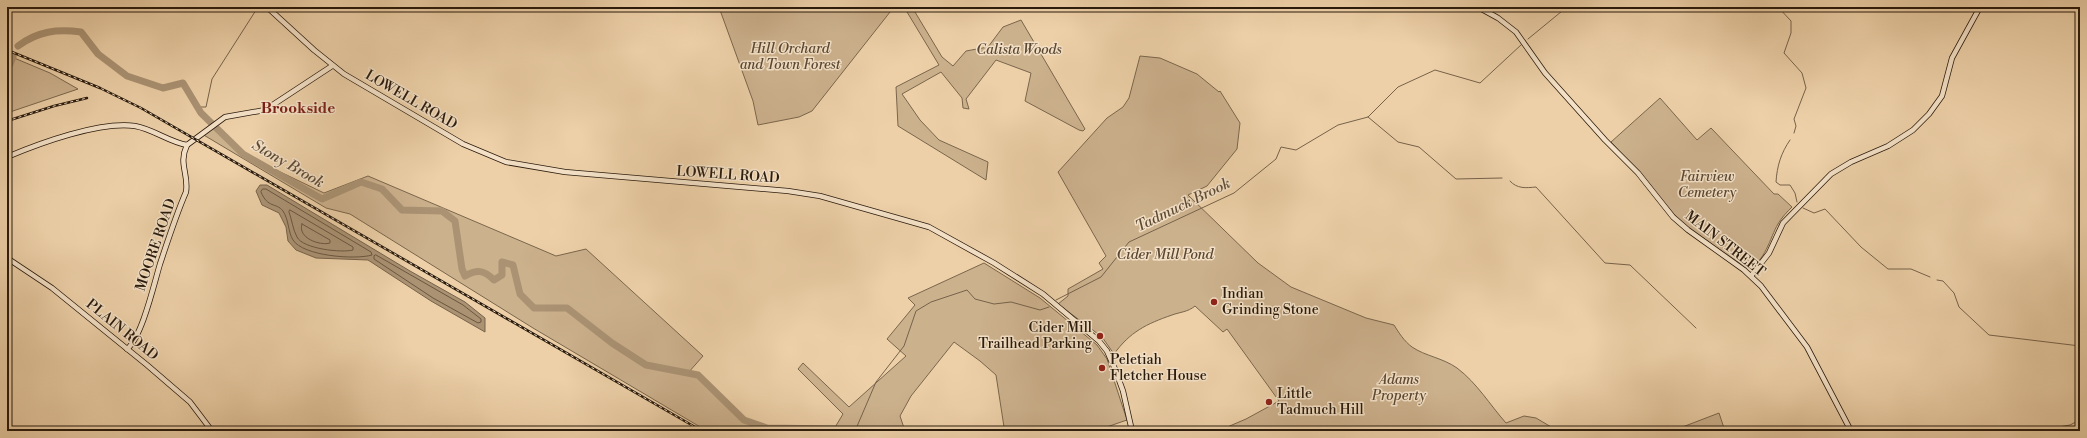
<svg xmlns="http://www.w3.org/2000/svg" width="2087" height="438" font-family="'Libre Bodoni',serif">
	<rect width="100%" height="100%" fill="#edd0a8"/>
	<filter id="stains"><feTurbulence type="fractalNoise" baseFrequency=".005" numOctaves="4"/><feColorMatrix values="0 0 0 0 .2 0 0 0 0 .09 0 0 0 0 .02 0 0 0 .5 -.17"/></filter>
	<radialGradient id="worn" r=".72"><stop offset=".6" stop-color="#630" stop-opacity="0"/><stop offset="1" stop-color="#630" stop-opacity=".3"/></radialGradient>
	<!-- green -->
	<g fill="#ccb18d" stroke="#7a664c">
		<polygon points="721,7 894,7 812,111 799,117 758,125 753,101 720,10"/>
		<polygon points="904,7 912,7 942,57 953,66 966,51 988,47 1003,27 1021,20 1085,129 1083,131 1079,130 1025,101 1031,73 996,60 966,99 969,109 963,108 962,98 941,72 902,94 920,120 939,140 988,162 986,180 898,126 896,87 939,65"/>
		<polygon points="7,55 50,73 78,89 7,113"/>
		<path d="M 1140,56 L 1160,58 L 1197,74 L 1219,92 L 1220,91 L 1240,123 L 1237,149 L 1207,186 L 1188,195 L 1258,263 L 1291,287 L 1366,318 L 1394,325 C 1399,333 1404,341 1412,347 C 1425,356 1443,358 1457,368 C 1477,383 1490,405 1506,423 L 1524,416 L 1536,418 L 1558,431 L 1218,431 L 1246,419 L 1279,401 L 1227,329 L 1223,332 L 1195,306 C 1188,312 1180,312 1172,315 C 1146,324 1130,332 1114,354 L 1102,337 L 1058,304 L 1068,296 L 1068,289 L 1103,269 L 1099,263 L 1106,256 L 1058,172 L 1107,118 L 1123,107 L 1129,98 Z"/>
		<path d="M 1660,98 L 1697,140 L 1711,128 L 1774,194 L 1778,194 L 1792,207 C 1787,212 1782,217 1778,224 C 1770,237 1765,264 1747,268 L 1695,233 L 1680,221 L 1611,142 Z"/>
		<polygon points="211,126 243,154 324,193 368,176 556,256 586,249 703,356 688,373 698,375 752,427 744,431 707,431 533,328 350,214 326,208 202,134"/>
		<polygon points="984,263 1040,298 1097,345 1107,359 1127,420 1095,431 1001,431 1004,427 996,375 980,361 954,342 911,396 900,416 905,431 836,431 834,429 843,414 798,369 803,363 849,407 906,356 887,339 915,305 908,298"/>
		<polygon points="1719,413 1725,431 1672,431"/>
	</g>
	<!-- water -->
	<polygon fill="#aa9273" stroke="#76624a" points="260,185 267,185 410,271 465,302 485,318 485,332 431,301 368,260 316,258 296,250 288,241 286,227 279,213 262,205 256,191"/>
	<g fill="none" stroke-linecap="round" stroke-linejoin="round">
		<!-- shore -->
		<g stroke="#6a5640" stroke-width="1">
			<path d="M 263,189 L 266,189 L 371,252 L 372,255 C 355,260 303,256 293,240 C 288,232 289,220 283,211 C 276,202 268,209 261,192 Z"/>
			<path d="M 290,210 L 353,247 L 353,250 C 342,253 303,249 297,237 C 293,230 292,220 289,212 Z"/>
			<path d="M 302,224 L 330,240 L 330,243 C 320,246 297,238 302,224 Z"/>
			<polygon points="376,255 463,305 481,319 481,322 478,323 433,298 374,259 374,256"/>
		</g>
		<!-- stream -->
		<g stroke="#76624a" stroke-width="1">
			<polyline points="1778,7 1791,21 1791,33 1784,53 1802,73 1806,88 1794,119 1796,126 1794,133"/>
			<polyline points="1528,39 1567,7"/>
			<polyline points="198,107 206,107 212,79 258,7"/>
			<polyline points="1368,117 1398,142 1419,147 1456,179 1502,178"/>
			<path d="M 1790,140 C 1781,153 1777,166 1776,182 L 1780,185 L 1790,185 L 1795,193 L 1797,202"/>
			<path d="M 1510,181 C 1517,189 1526,188 1536,187 L 1605,263 L 1630,265 L 1696,328"/>
			<polyline points="1803,208 1814,213 1825,209 1861,247 1888,269 1911,269 1930,277"/>
			<polyline points="1937,280 1943,281 1954,293 1959,307 1989,335 2080,346"/>
			<polyline points="1056,300 1101,277 1129,242 1234,193 1276,159 1281,147 1296,150 1338,125 1368,117 1398,87 1435,70 1480,83 1521,45"/>
			<polyline points="855,431 876,382 904,346 916,311 931,302 967,290 975,299 994,304 1011,302 1040,310 1049,307"/>
			<polyline points="2051,431 2053,428 2070,425 2080,420"/>
		</g>
		<!-- river -->
		<g stroke="#aa9273" stroke-width="7">
			<path d="M 18,46 C 38,31 57,29 81,32 L 98,54 L 127,76 L 163,88 L 183,83 L 201,113 L 243,154 L 322,199 L 361,182 L 382,189 L 402,210 L 442,211 L 455,221 L 462,269 L 465,276 C 477,269 484,270 494,280 L 502,275 L 502,262 L 513,265 L 520,294 L 534,308 L 567,308 L 612,343 L 646,365 L 698,375 L 744,420 L 767,428 L 834,429 L 836,431"/>
			<polyline points="7,71 13,57"/>
		</g>
		<defs>
			<g id="secondary">
				<polyline points="267,7 314,50 344,74 463,144 506,162 565,172 788,191 820,196 929,227 994,263 1043,294 1099,341 1107,351 1115,369 1123,391 1132,431"/>
				<polyline points="1478,7 1498,18 1516,32 1545,73 1605,140 1638,173 1673,217 1688,230 1744,270 1761,286 1807,347 1851,431"/>
				<path d="M 7,157 C 40,143 100,121 135,126 C 153,129 169,142 187,145 L 225,117 L 265,110 L 332,66"/>
				<polyline points="7,258 52,288 147,365 190,402 212,431"/>
				<polyline points="1751,276 1769,253 1783,223 1831,174 1851,162 1888,146 1913,130 1929,114 1942,96 1952,58 1980,7"/>
				<path d="M 127,349 C 142,337 154,284 160,264 C 168,240 176,215 186,192 C 189,174 178,164 187,145"/>
			</g>
		</defs>
		<!-- secondary casing -->
		<use href="#secondary" stroke="#291a0c" stroke-width="6"/>
		<!-- secondary -->
		<use href="#secondary" stroke="#f3e0c6" stroke-width="4.5"/>
		<defs>
			<g id="rail">
				<polyline points="7,50 100,88 141,108 702,431"/>
				<polyline points="7,121 54,106 87,98"/>
			</g>
		</defs>
		<!-- rail casing -->
		<use href="#rail" stroke="#291a0c" stroke-width="2.5"/>
		<!-- rail -->
		<use href="#rail" stroke="#f3e0c6" stroke-width="1" stroke-dasharray="3" stroke-linecap="butt"/>
	</g>
	<!-- markers -->
	<g fill="#8f2418" stroke="#f3e0c6" stroke-width="1.5">
		<circle cx="1214" cy="302" r="4"/>
		<circle cx="1100" cy="336" r="4"/>
		<circle cx="1102" cy="368" r="4"/>
		<circle cx="1269" cy="402" r="4"/>
	</g>
	<g text-anchor="middle" dominant-baseline="central" stroke-width="3" stroke-linejoin="round" paint-order="stroke">
		<!-- park labels -->
		<g font-size="14" font-style="italic" fill="#5a4733" stroke="#f3e0c6">
			<text x="790" y="49">Hill Orchard<tspan x="790" dy="16">and Town Forest</tspan></text>
			<text x="1019" y="50">Calista Woods</text>
			<text x="1707" y="177">Fairview<tspan x="1707" dy="16">Cemetery</tspan></text>
			<text x="1165" y="255">Cider Mill Pond</text>
			<text x="1399" y="380">Adams<tspan x="1399" dy="16">Property</tspan></text>
		</g>
		<!-- street labels -->
		<g font-size="14" fill="#291a0c" stroke="#f3e0c6">
			<text transform="translate(411 100) rotate(30)">LOWELL ROAD</text>
			<text transform="translate(728 175) rotate(4)">LOWELL ROAD</text>
			<text transform="translate(1725 244) rotate(38)">MAIN STREET</text>
			<text transform="translate(156 245) rotate(-71)">MOORE ROAD</text>
			<text transform="translate(122 330) rotate(39)">PLAIN ROAD</text>
		</g>
		<!-- poi labels -->
		<g font-size="14" fill="#291a0c" stroke="#f3e0c6" text-anchor="start">
			<text x="1222" y="294">Indian<tspan x="1222" dy="16">Grinding Stone</tspan></text>
			<text x="1092" y="328" text-anchor="end">Cider Mill<tspan x="1092" dy="16">Trailhead Parking</tspan></text>
			<text x="1110" y="360">Peletiah<tspan x="1110" dy="16">Fletcher House</tspan></text>
			<text x="1277" y="394">Little<tspan x="1277" dy="16">Tadmuch Hill</tspan></text>
		</g>
		<!-- neighbourhood labels -->
		<g font-size="15" font-weight="bold" fill="#7a1f14" stroke="#f3e0c6">
			<text x="298" y="108">Brookside</text>
		</g>
		<!-- water labels -->
		<g font-size="15" font-style="italic" fill="#5d4a35" stroke="#f3e0c6">
			<text transform="translate(288 164) rotate(30)">Stony Brook</text>
			<text transform="translate(1183 205) rotate(-26)">Tadmuck Brook</text>
		</g>
	</g>
	<!-- margin -->
	<rect width="2087" height="438" fill="none" stroke="#edd0a8" stroke-width="24"/>
	<rect x="8" y="8" width="2071" height="422" fill="none" stroke="#291a0c" stroke-width="2"/>
	<rect x="12" y="12" width="2063" height="414" fill="none" stroke="#291a0c"/>
	<rect width="100%" height="100%" filter="url(#stains)"/>
	<rect width="100%" height="100%" fill="url(#worn)"/>
</svg>
